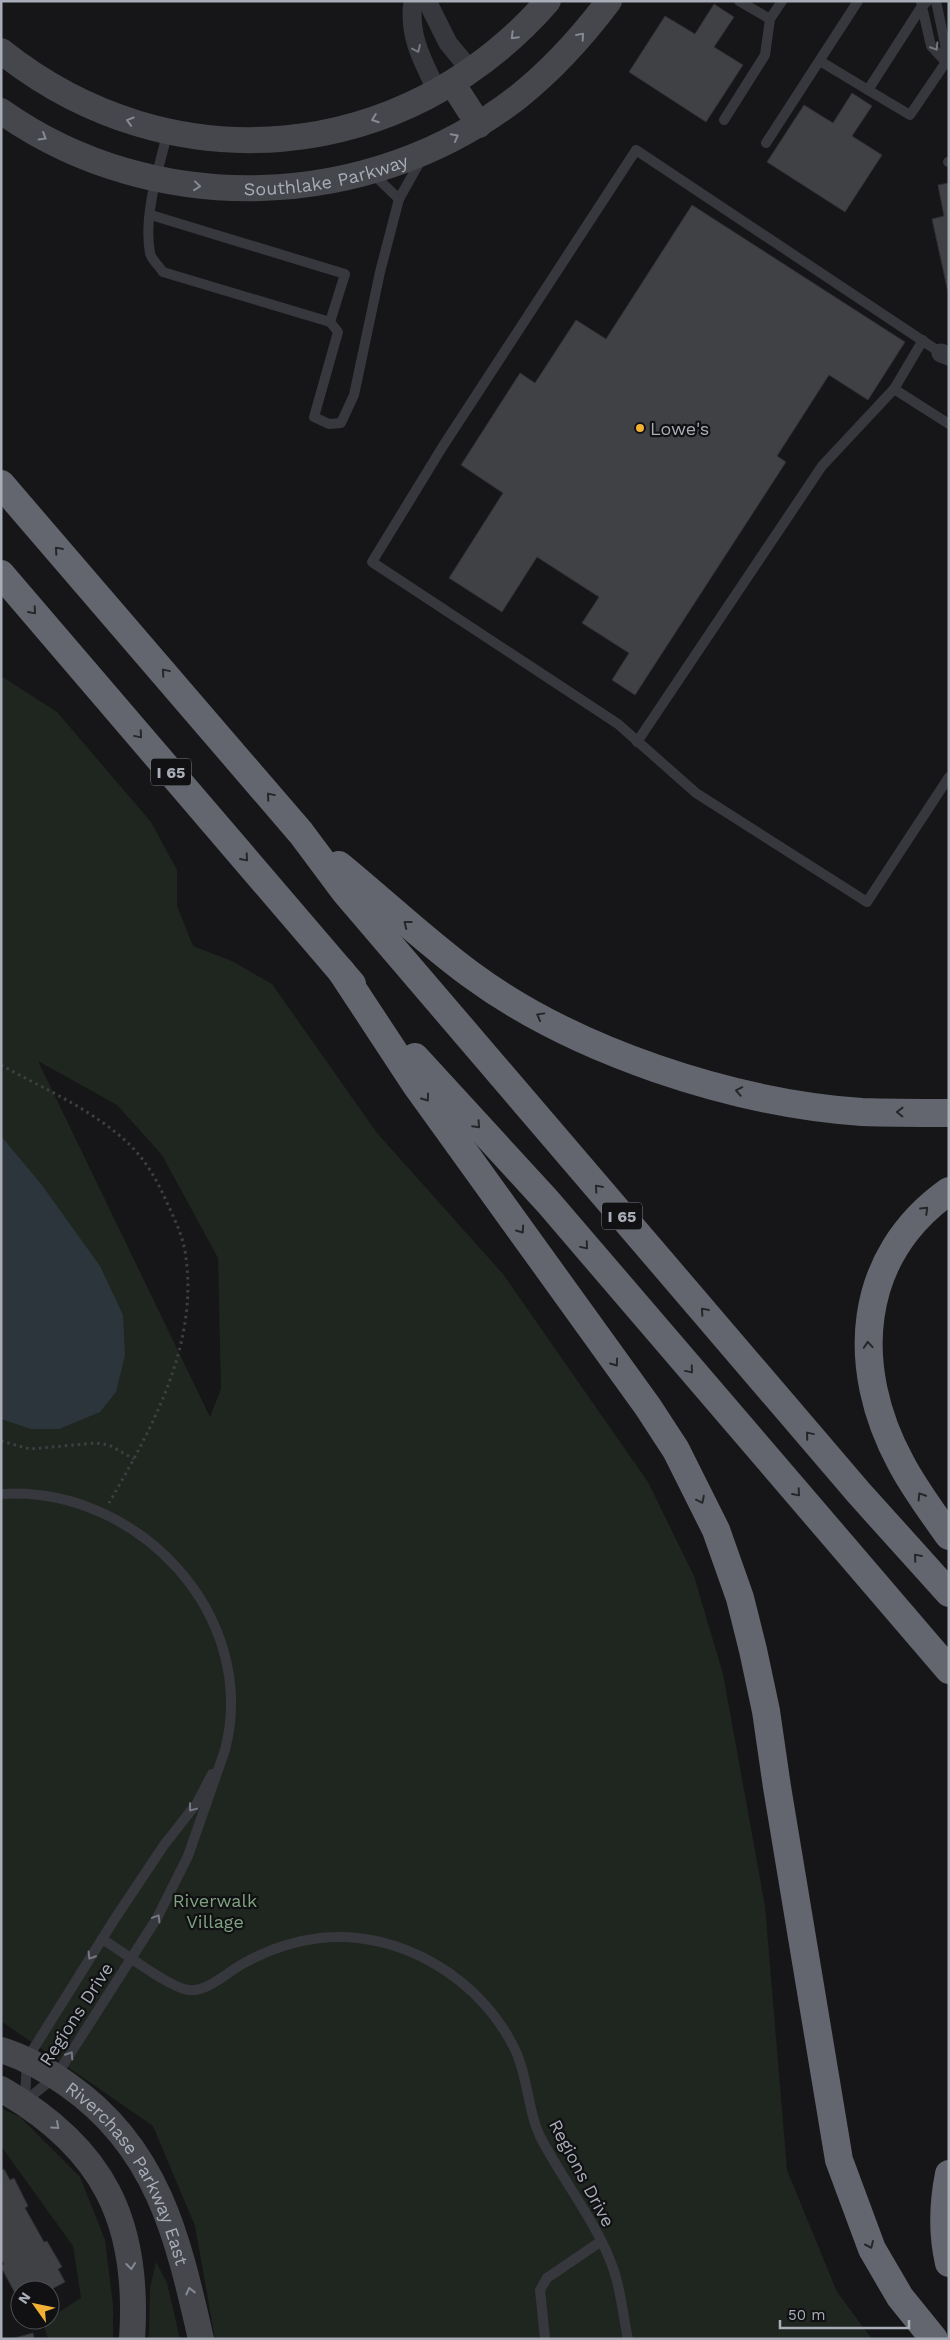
<svg xmlns="http://www.w3.org/2000/svg" width="950" height="2340" font-family="'Work Sans',sans-serif">
	<rect width="100%" height="100%" fill="#161618"/>
	<!-- green -->
	<g fill="#1e261f" fill-rule="evenodd">
		<path d="M 1,676 L 57,712 L 151,822 L 177,870 L 177,906 L 193,946 L 232,961 L 272,984 L 377,1133 L 503,1274 L 648,1482 L 694,1576 L 723,1674 L 765,1906 L 787,2170 L 837,2292 L 872,2339 L 215,2339 L 195,2226 L 153,2126 L 1,2021 ZM 38,1061 L 117,1105 L 162,1155 L 218,1258 L 221,1389 L 210,1417 Z"/>
		<polygon points="1,2108 20,2117 80,2177 105,2240 113,2305 113,2339 48,2339 43,2322 50,2320 50,2318 81,2298 73,2246 1,2146"/>
		<polygon points="156,2262 167,2283 180,2339 149,2339 150,2288"/>
	</g>
	<!-- water -->
	<polygon fill="#2c353c" points="1,1136 41,1184 100,1266 123,1315 125,1355 116,1392 100,1412 59,1429 31,1429 1,1419"/>
	<!-- building -->
	<g fill="#404145" stroke="#303034">
		<polygon points="714,4 734,17 714,47 743,65 706,122 629,72 665,16 695,34"/>
		<polygon points="852,93 872,106 852,136 882,155 845,212 767,162 804,105 833,123"/>
		<polygon points="949,183 949,292 948,292 932,219 944,216 938,185"/>
		<polygon points="692,205 905,342 868,400 829,375 777,456 786,462 635,695 612,680 629,653 582,623 599,597 537,557 502,612 449,578 503,493 461,465 520,373 535,383 576,320 606,339"/>
		<polygon points="4,2169 10,2180 14,2178 28,2206 25,2208 44,2242 47,2241 62,2267 58,2269 65,2282 50,2290 20,2290 20,2294 18,2291 15,2293 1,2267 4,2264 1,2259 1,2170"/>
		<polygon points="33,2333 34,2339 11,2339"/>
	</g>
	<g fill="none" stroke-linecap="round" stroke-linejoin="round">
		<!-- path -->
		<g stroke="#3d3f44" stroke-width="3" stroke-dasharray="2.5 4" stroke-linecap="butt">
			<path d="M 1,1065 C 44,1089 94,1110 130,1145 C 147,1162 158,1182 168,1205 C 176,1222 184,1239 186,1258 C 198,1346 151,1430 109,1503"/>
			<polyline points="1,1441 30,1449 96,1443 109,1445 134,1459"/>
		</g>
		<!-- lane -->
		<g stroke="#37383d" stroke-width="10">
			<polyline points="739,1 770,19 782,1"/>
			<polyline points="921,2 931,46 946,62 945,44 936,1"/>
			<polyline points="820,61 868,90 922,6 928,1"/>
			<polyline points="868,90 910,115 946,62 949,64"/>
			<polyline points="724,120 765,55 770,19"/>
			<path d="M 168,131 C 159,167 143,216 150,253 C 151,259 159,266 163,272 L 330,322 L 338,332 L 314,417 L 329,424 L 341,423 L 354,395 L 380,272 L 399,199 L 422,158"/>
			<polyline points="766,143 858,1"/>
			<polyline points="948,162 949,162"/>
			<polyline points="371,172 399,199"/>
			<polyline points="151,215 345,274 330,322"/>
			<polyline points="923,340 894,389 949,424"/>
			<polyline points="941,353 636,150 443,446 372,562 618,724 696,793 867,902 949,777"/>
			<polyline points="637,742 822,466 894,389"/>
			<path d="M 1,1494 C 137,1485 260,1615 225,1750 L 188,1856 L 157,1918 L 56,2076 L 24,2102"/>
			<path d="M 102,1939 C 122,1951 168,1987 188,1990 C 208,1993 230,1969 248,1961 C 270,1949 295,1941 320,1938 C 401,1929 484,1980 517,2054 C 529,2083 528,2115 543,2142 C 565,2183 598,2225 613,2268 C 621,2290 623,2316 628,2339"/>
			<polyline points="25,2101 27,2059 114,1920 164,1845 197,1803 212,1774"/>
			<polyline points="545,2339 540,2290 547,2278 600,2242"/>
		</g>
		<!-- street -->
		<g stroke="#37383d" stroke-width="19">
			<path d="M 413,1 C 408,37 423,61 438,93"/>
			<polyline points="427,1 448,43 471,71"/>
			<polyline points="941,353 949,356"/>
		</g>
		<!-- secondary -->
		<g stroke="#45474d" stroke-width="26">
			<path d="M 1,51 C 171,187 405,165 548,1"/>
			<polyline points="452,83 479,125"/>
			<path id="s1" d="M 1,111 C 155,220 370,212 518,97 C 553,69 582,37 609,1"/>
			<path id="s2" d="M 1,2050 C 27,2058 47,2070 68,2085 C 158,2148 178,2238 201,2339"/>
			<path d="M 1,2089 C 104,2148 140,2222 132,2339"/>
		</g>
		<!-- highway -->
		<g stroke="#63666e" stroke-width="28">
			<polyline points="1,484 301,833 345,892 859,1493 949,1593"/>
			<polyline points="1,574 352,984"/>
			<path d="M 339,865 C 383,901 424,940 470,974 C 574,1051 732,1103 862,1112 C 891,1113 920,1113 949,1113"/>
			<polyline points="341,971 416,1085 648,1407 676,1450 716,1530 740,1598 753,1650 766,1711 777,1787 839,2160 872,2249 900,2297 934,2339"/>
			<polyline points="415,1057 548,1202 949,1670"/>
			<path d="M 949,1191 C 856,1257 849,1367 901,1463 C 914,1488 932,1512 949,1536"/>
			<path d="M 949,2174 C 943,2204 942,2233 949,2263"/>
		</g>
	</g>
	<!-- one-way arrows -->
	<defs><path id="oneway-chevron" d="M-2-3.5L2.5 0L-2 3.5" fill="none" stroke-width="1.6" stroke-linecap="round" stroke-linejoin="round" transform="scale(1.25)"/></defs>
	<g stroke="#858993">
		<use href="#oneway-chevron" transform="translate(514 36) rotate(135)"/>
		<use href="#oneway-chevron" transform="translate(581 36) rotate(-49)"/>
		<use href="#oneway-chevron" transform="translate(375 119) rotate(160)"/>
		<use href="#oneway-chevron" transform="translate(130 121) rotate(-163)"/>
		<use href="#oneway-chevron" transform="translate(43 137) rotate(30)"/>
		<use href="#oneway-chevron" transform="translate(455 137) rotate(-28)"/>
		<use href="#oneway-chevron" transform="translate(197 186) rotate(6)"/>
		<use href="#oneway-chevron" transform="translate(56 2126) rotate(42)"/>
		<use href="#oneway-chevron" transform="translate(131 2266) rotate(83)"/>
		<use href="#oneway-chevron" transform="translate(190 2291) rotate(-104)"/>
	</g>
	<g stroke="#757881">
		<use href="#oneway-chevron" transform="translate(935 47) rotate(58)"/>
		<use href="#oneway-chevron" transform="translate(417 49) rotate(65)"/>
		<use href="#oneway-chevron" transform="translate(192 1808) rotate(127)"/>
		<use href="#oneway-chevron" transform="translate(157 1918) rotate(-59)"/>
		<use href="#oneway-chevron" transform="translate(91 1956) rotate(122)"/>
		<use href="#oneway-chevron" transform="translate(70 2055) rotate(-57)"/>
	</g>
	<g stroke="#26262a">
		<use href="#oneway-chevron" transform="translate(58 550) rotate(-131)"/>
		<use href="#oneway-chevron" transform="translate(33 611) rotate(49)"/>
		<use href="#oneway-chevron" transform="translate(165 672) rotate(-130)"/>
		<use href="#oneway-chevron" transform="translate(139 735) rotate(50)"/>
		<use href="#oneway-chevron" transform="translate(270 796) rotate(-130)"/>
		<use href="#oneway-chevron" transform="translate(245 858) rotate(49)"/>
		<use href="#oneway-chevron" transform="translate(407 924) rotate(-142)"/>
		<use href="#oneway-chevron" transform="translate(540 1016) rotate(-151)"/>
		<use href="#oneway-chevron" transform="translate(739 1091) rotate(-169)"/>
		<use href="#oneway-chevron" transform="translate(426 1098) rotate(54)"/>
		<use href="#oneway-chevron" transform="translate(900 1112) rotate(-179)"/>
		<use href="#oneway-chevron" transform="translate(477 1125) rotate(47)"/>
		<use href="#oneway-chevron" transform="translate(598 1188) rotate(-131)"/>
		<use href="#oneway-chevron" transform="translate(925 1210) rotate(-44)"/>
		<use href="#oneway-chevron" transform="translate(521 1230) rotate(55)"/>
		<use href="#oneway-chevron" transform="translate(585 1246) rotate(50)"/>
		<use href="#oneway-chevron" transform="translate(704 1311) rotate(-131)"/>
		<use href="#oneway-chevron" transform="translate(868 1345) rotate(-94)"/>
		<use href="#oneway-chevron" transform="translate(615 1363) rotate(54)"/>
		<use href="#oneway-chevron" transform="translate(690 1370) rotate(50)"/>
		<use href="#oneway-chevron" transform="translate(809 1435) rotate(-130)"/>
		<use href="#oneway-chevron" transform="translate(797 1493) rotate(49)"/>
		<use href="#oneway-chevron" transform="translate(921 1496) rotate(-122)"/>
		<use href="#oneway-chevron" transform="translate(701 1500) rotate(64)"/>
		<use href="#oneway-chevron" transform="translate(917 1557) rotate(-131)"/>
		<use href="#oneway-chevron" transform="translate(870 2245) rotate(66)"/>
	</g>
	<!-- markers -->
	<circle fill="#f2b134" stroke="#111113" stroke-width="2" cx="640" cy="428" r="5"/>
	<g text-anchor="middle" dominant-baseline="central" stroke-width="4.5" stroke-linejoin="round" paint-order="stroke">
		<!-- shield labels -->
		<g fill="#111113" stroke="#7b7e86" stroke-width="1">
			<rect x="151" y="758.5" width="40" height="27" rx="4"/>
			<rect x="602" y="1202.5" width="40" height="27" rx="4"/>
		</g>
		<g font-size="16" font-weight="bold" fill="#a8adb8">
			<text x="171" y="772">I 65</text>
			<text x="622" y="1216">I 65</text>
		</g>
		<!-- street labels -->
		<g font-size="18" fill="#a8adb8" stroke="#111113">
			<text stroke="none"><textPath href="#s1" startOffset="342">Southlake Parkway</textPath></text>
			<text transform="translate(76 2014) rotate(-57)">Regions Drive</text>
			<text transform="translate(582 2173) rotate(62)">Regions Drive</text>
			<text stroke="none"><textPath href="#s2" startOffset="185">Riverchase Parkway East</textPath></text>
		</g>
		<!-- poi labels -->
		<g font-size="18" fill="#a8adb8" stroke="#111113" text-anchor="start">
			<text x="650" y="428">Lowe's</text>
		</g>
		<!-- park labels -->
		<g font-size="18" fill="#7fa381" stroke="#111113">
			<text x="215" y="1900">Riverwalk<tspan x="215" dy="21">Village</tspan></text>
		</g>
	</g>
	<!-- border -->
	<rect width="950" height="2340" fill="none" stroke="#a8adb8" stroke-width="5"/>
	<!-- north arrow -->
	<g transform="translate(35 2305) rotate(303)"><circle r="24" fill="#111113" stroke="#4d4f55"/>
	<path d="M0-4L9 19L0 12L-9 19Z" fill="#f2b134"/>
	<text y="-8" font-size="14" font-weight="bold" text-anchor="middle" fill="#a8adb8">N</text>
	</g>
	<!-- scale -->
	<path d="M780 2320v8h129v-8" fill="none" stroke="#a8adb8" stroke-width="2.5"/>
	<text x="788" y="2320" font-size="15" fill="#a8adb8" stroke="#111113" stroke-width="4" paint-order="stroke">50 m</text>
</svg>
